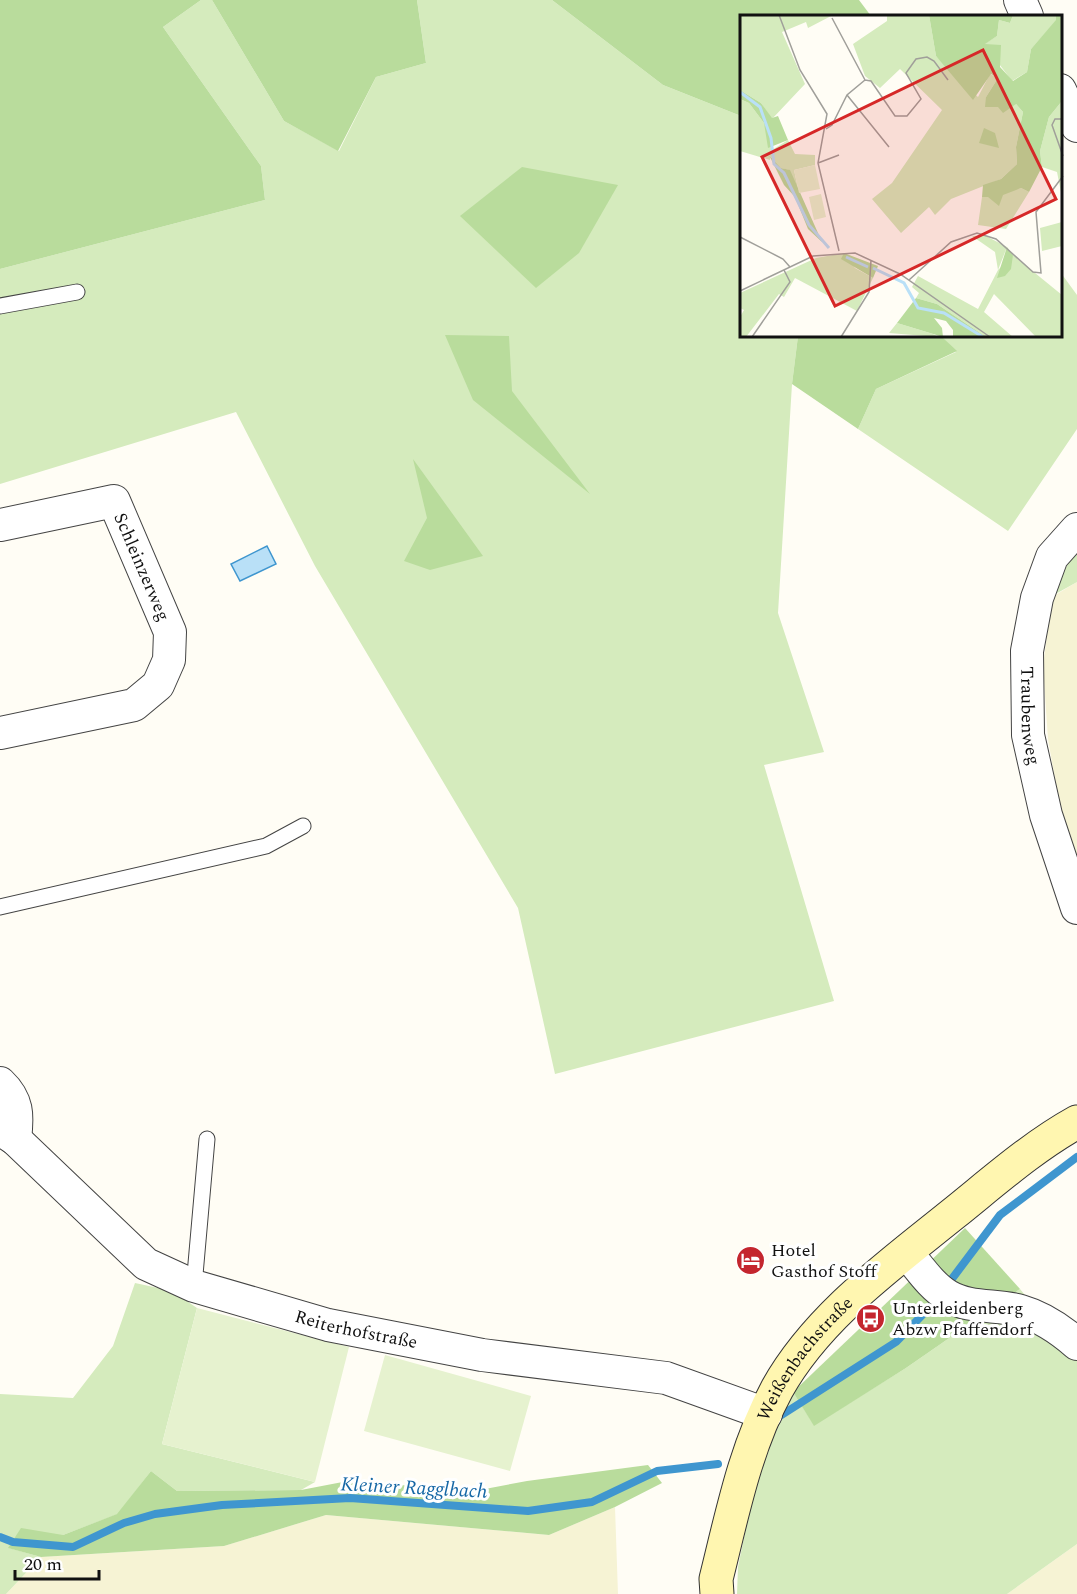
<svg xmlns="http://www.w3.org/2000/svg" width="1077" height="1594" font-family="Spectral,serif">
	<rect width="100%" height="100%" fill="#fffdf5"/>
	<!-- farmland -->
	<g fill="#f6f3d4">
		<polygon points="1077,582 1077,864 1063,825 1048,739 1043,666 1052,597"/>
		<polygon points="615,1507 618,1594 6,1594 41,1557 224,1546 326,1515 549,1535"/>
		<polygon points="1077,1544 1077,1594 1007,1594"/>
	</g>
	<!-- green -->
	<g fill="#d5ebbd">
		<polygon points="201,0 212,0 284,121 339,151 376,77 426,63 417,0 552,0 663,85 741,116 741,336 798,336 792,384 778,613 824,752 764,765 834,1001 555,1074 518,908 315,566 236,412 0,484 0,269 265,200 261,166 163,27"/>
		<polygon points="1061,273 1077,295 1077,429 1008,531 858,429 876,389 956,352 941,336 1060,336"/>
		<polygon points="1077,545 1077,582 1052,596"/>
		<polygon points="135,1283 172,1291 197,1308 162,1444 315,1482 301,1490 177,1491 151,1471 118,1514 63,1535 9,1548 41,1557 6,1594 0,1594 0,1394 73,1398 113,1346"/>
		<polygon points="1020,1289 1077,1358 1077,1544 1007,1594 737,1594 738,1567 760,1459 793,1392 814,1425 906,1368"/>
	</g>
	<!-- forest -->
	<g fill="#b9dc9c">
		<polygon points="0,0 201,0 163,27 261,166 265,200 0,269"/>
		<polygon points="212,0 417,0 426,63 376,77 338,151 284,121"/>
		<polygon points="552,0 859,0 871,16 741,16 741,116 663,85"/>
		<polygon points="522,167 618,185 579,253 536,288 460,216"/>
		<polygon points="445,335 509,336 512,391 590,494 473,400"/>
		<polygon points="798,336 941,336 957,351 876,389 858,429 792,384"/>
		<polygon points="413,459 483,556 430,570 404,561 427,518"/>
		<polygon points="965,1228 1020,1289 906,1368 814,1426 793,1392"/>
		<polygon points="648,1465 662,1483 615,1507 549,1535 326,1515 224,1546 41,1557 8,1548 21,1528 63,1535 117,1514 151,1471 177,1491 301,1490 353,1480 469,1492 527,1481"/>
	</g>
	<!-- pitch -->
	<g fill="#e6f2cf">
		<polygon points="197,1308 349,1347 315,1482 162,1444"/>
		<polygon points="385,1355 531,1396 510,1471 364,1431"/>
	</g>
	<!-- water -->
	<polygon fill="#b9e0f7" stroke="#3f96cf" stroke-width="1.5" points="267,546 276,564 240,581 231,564"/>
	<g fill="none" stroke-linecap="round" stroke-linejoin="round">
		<!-- stream -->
		<g stroke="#3f96cf" stroke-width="8">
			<polyline points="780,1416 896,1342 933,1304 1000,1215 1077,1157"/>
			<polyline points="0,1537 13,1542 73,1547 124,1523 155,1514 222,1505 350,1498 528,1511 592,1502 657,1471 718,1464"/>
		</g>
		<defs>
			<g id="lane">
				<polyline points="0,306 77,292"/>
				<polyline points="0,907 266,846 303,826"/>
				<polyline points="194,1286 207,1139"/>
			</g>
			<g id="street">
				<polyline points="1020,0 1027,16"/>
				<polyline points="1060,90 1077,126"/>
				<path id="s1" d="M 0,525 L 114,501 L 170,632 L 169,660 L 158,685 L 134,705 L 0,733"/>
				<path id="s2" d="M 1077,529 L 1052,557 L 1037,598 L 1027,651 L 1028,735 L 1046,815 L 1077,908"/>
				<path d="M 0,1083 C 18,1100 18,1115 15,1139"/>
				<path id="s3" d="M 0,1129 L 15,1139 L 146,1264 L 194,1286 L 328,1325 L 482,1355 L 666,1378 L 766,1414"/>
				<path d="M 906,1252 C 919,1267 931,1286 948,1296 C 970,1309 997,1304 1021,1311 C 1042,1317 1061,1330 1077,1344"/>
			</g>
			<g id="secondary">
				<path id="s4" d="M 717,1594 L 716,1579 C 732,1515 745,1448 777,1389 C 817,1317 890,1265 953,1214 C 993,1182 1032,1147 1077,1122"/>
			</g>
		</defs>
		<!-- lane casing -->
		<use href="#lane" stroke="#444" stroke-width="17"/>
		<!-- street casing -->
		<use href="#street" stroke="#444" stroke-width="34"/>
		<!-- secondary casing -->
		<use href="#secondary" stroke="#333" stroke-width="35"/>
		<!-- lane -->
		<use href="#lane" stroke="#fff" stroke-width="15"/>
		<!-- street -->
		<use href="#street" stroke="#fff" stroke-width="32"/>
		<!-- secondary -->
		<use href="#secondary" stroke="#fff6b0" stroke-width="33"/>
	</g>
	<!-- icons -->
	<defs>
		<symbol id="hotel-disc" viewBox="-11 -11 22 22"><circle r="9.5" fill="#c4262e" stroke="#fff"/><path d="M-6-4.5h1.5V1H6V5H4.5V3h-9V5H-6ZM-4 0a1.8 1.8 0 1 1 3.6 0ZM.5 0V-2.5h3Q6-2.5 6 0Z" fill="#fff"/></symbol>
		<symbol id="bus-disc" viewBox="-11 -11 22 22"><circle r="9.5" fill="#c4262e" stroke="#fff"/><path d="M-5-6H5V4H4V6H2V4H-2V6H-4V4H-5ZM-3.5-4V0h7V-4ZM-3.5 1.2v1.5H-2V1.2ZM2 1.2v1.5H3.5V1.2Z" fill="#fff"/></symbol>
	</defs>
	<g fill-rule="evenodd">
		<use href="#hotel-disc" x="734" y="1244" width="33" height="33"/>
		<use href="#bus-disc" x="854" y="1302" width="33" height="33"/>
	</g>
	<g text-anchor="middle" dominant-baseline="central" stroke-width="6" stroke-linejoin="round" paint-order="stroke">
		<!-- street labels -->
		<g font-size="18" fill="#111" stroke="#fff">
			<text stroke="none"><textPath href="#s1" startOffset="188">Schleinzerweg</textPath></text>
			<text stroke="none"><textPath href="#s2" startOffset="200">Traubenweg</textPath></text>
			<text stroke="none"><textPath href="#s3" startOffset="420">Reiterhofstraße</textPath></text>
			<text stroke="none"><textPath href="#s4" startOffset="256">Weißenbachstraße</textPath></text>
		</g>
		<!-- poi labels -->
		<g font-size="18" fill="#111" stroke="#fff" text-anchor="start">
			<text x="771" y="1250">Hotel<tspan x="771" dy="21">Gasthof Stoff</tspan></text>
			<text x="892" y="1308">Unterleidenberg<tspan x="892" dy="21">Abzw Pfaffendorf</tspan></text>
		</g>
		<!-- water labels -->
		<g font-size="20" font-style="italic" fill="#1768a6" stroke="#fff">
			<text transform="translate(414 1488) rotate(3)">Kleiner Ragglbach</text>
		</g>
	</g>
	<!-- overview -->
	<g transform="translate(740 15)">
		<rect width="322" height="322" fill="#fffdf5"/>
		<path d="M 0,0 L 93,0 L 68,13 L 66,7 L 42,17 L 65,69 L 32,104 L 21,88 L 0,75 ZM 147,0 L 189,0 L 196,41 L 238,82 L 250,59 L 258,63 L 246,82 L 276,89 L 283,97 L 276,132 L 277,149 L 261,164 L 211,184 L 195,200 L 189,192 L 161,218 L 132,184 L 152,168 L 202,95 L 160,54 L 140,73 L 125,61 L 113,29 L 147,6 ZM 273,0 L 316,0 L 317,5 L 291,34 L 287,57 L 272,66 L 244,29 L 257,21 L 259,5 L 270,8 ZM 0,84 L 9,88 L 24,108 L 32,135 L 48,125 L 55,139 L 75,140 L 75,150 L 54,155 L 59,178 L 49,155 L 41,153 L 30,141 L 30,145 L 0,136 ZM 322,86 L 322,182 L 317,157 L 302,152 L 300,136 L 309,102 ZM 281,173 L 289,177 L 266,214 L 238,210 L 242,182 ZM 322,207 L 322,231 L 302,236 L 300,213 ZM 232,221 L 246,221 L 267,232 L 258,255 L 273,240 L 322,280 L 322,322 L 296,322 L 254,279 L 244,297 L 273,322 L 246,322 L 197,289 L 176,283 L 179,278 L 172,272 L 178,261 L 238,294 L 258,255 L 255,237 ZM 104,238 L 115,253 L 133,263 L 117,296 L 55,263 L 44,282 L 39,279 L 6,322 L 0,322 L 0,302 L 4,295 L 0,293 L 0,278 L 76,243 ZM 157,308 L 193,319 L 198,322 L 149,318 Z" fill="#d5ebbd"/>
		<path d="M 189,0 L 273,0 L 270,8 L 259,5 L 257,21 L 245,29 L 261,30 L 260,52 L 273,66 L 287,57 L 291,34 L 316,5 L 316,0 L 322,0 L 322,86 L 309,102 L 300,136 L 302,152 L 289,177 L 281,173 L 263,180 L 259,191 L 248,182 L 242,182 L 243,170 L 261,164 L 277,149 L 276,132 L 283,97 L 276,89 L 263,98 L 258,92 L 245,92 L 246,82 L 258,63 L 251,59 L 233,85 L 196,41 ZM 0,75 L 21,88 L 32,103 L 38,101 L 48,125 L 28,133 L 24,108 L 9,88 L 0,84 ZM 244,113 L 255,118 L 259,133 L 239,128 ZM 29,140 L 41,153 L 50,155 L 82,227 L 68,214 L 55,182 L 44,170 ZM 267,232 L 273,240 L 271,254 L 265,261 L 257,263 ZM 104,238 L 138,251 L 133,263 L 101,244 ZM 176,283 L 197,289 L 246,322 L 213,322 L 213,315 L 206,306 L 194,303 L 202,313 L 203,322 L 157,308 Z" fill="#b9dc9c"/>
		<path d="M 75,150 L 80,174 L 59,178 L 54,155 ZM 81,179 L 86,202 L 74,205 L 69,182 Z" fill="#e6f2cf"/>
		<path fill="none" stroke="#b9e0f7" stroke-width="3" d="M 0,77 L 20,92 L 31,123 L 34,149 L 44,158 L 69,210 L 89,233M 106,242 L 128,252M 133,253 L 164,268 L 178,293 L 204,298 L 243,322"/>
		<path fill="none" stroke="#a09f9a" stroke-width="1.5" d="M 39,0 L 60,55 L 87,99 L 78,148 L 99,236M 92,3 L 125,65M 107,80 L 149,132M 323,104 L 315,104 L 312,110 L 323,141M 86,114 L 92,110 L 107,80 L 125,65 L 131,66 L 155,101 L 167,101 L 181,84 L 166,58 L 176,44 L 187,42 L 194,46 L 208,65M 78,148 L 99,140M 0,222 L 43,244 L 50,252M 169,265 L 211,227 L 237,218 L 256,224 L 293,257 L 301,258 L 296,197 L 323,161M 0,276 L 73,241 L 115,238 L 160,259 L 250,322M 12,322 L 50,267 L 44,255M 101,322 L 129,277 L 131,245"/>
		<path fill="#d62828" fill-opacity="0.15" stroke="#d62828" stroke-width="3" d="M 243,35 L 316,184 L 95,291 L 22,142 Z"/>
		<rect width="322" height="322" fill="none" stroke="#111" stroke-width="3"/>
	</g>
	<!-- scale -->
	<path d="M15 1570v9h84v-9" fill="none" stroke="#111111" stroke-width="3"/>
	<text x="24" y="1570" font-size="18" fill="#111111" stroke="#ffffff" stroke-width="4.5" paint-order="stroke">20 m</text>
</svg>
